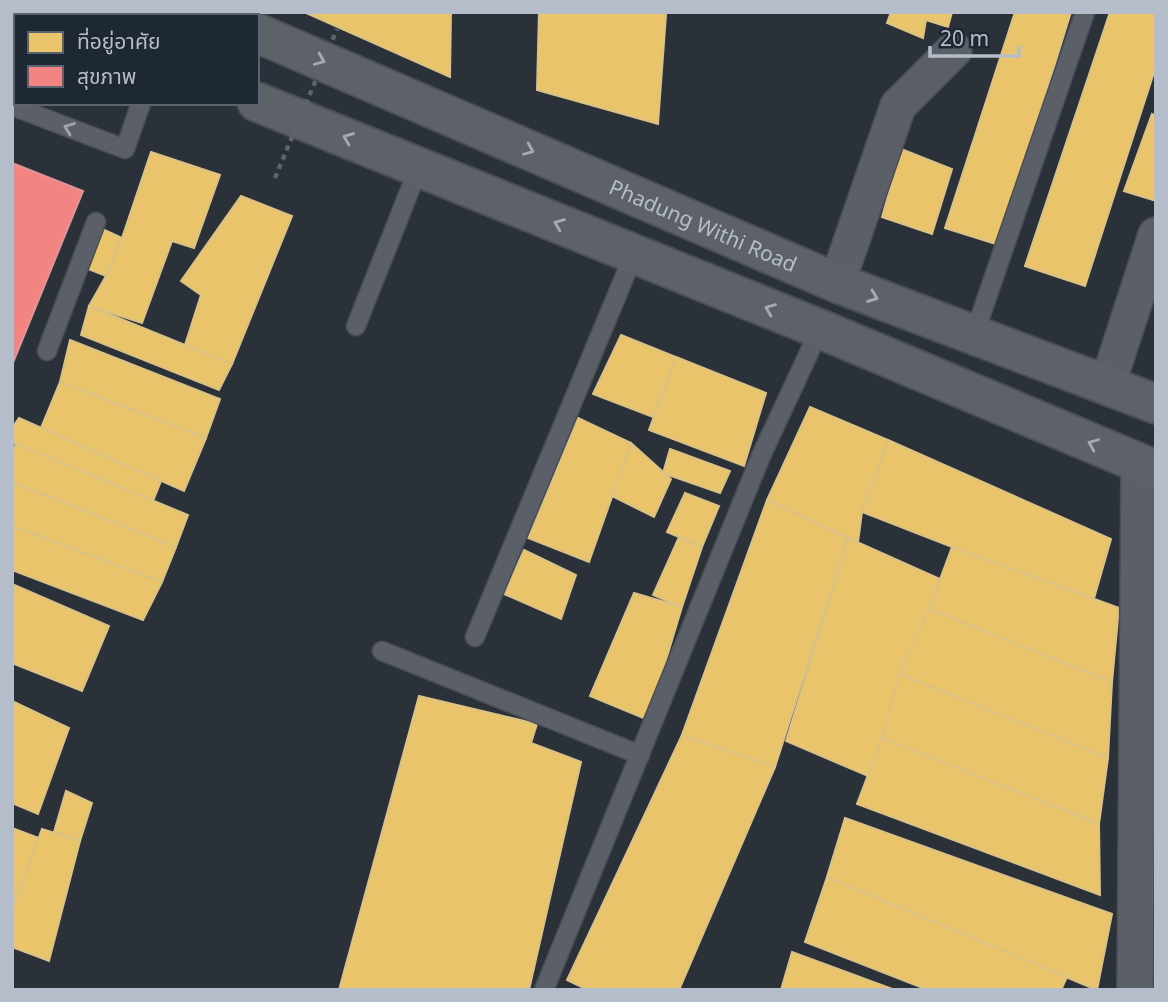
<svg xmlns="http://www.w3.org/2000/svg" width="1168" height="1002" font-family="'Noto Sans','Noto Sans Thai',sans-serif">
	<rect width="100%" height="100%" fill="#2b3139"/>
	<!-- homes -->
	<g fill="#e9c46a" stroke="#dac287" stroke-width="2">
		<polygon points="304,12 451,12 450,77"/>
		<polygon points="539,12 658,12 666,15 658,124 537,90"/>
		<polygon points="891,12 952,12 948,27 926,20 923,38 887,23"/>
		<polygon points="1015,12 1071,12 999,245 945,228"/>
		<polygon points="1110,12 1156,12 1156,66 1085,286 1025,266"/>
		<polygon points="1152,114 1156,116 1156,201 1124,191"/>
		<polygon points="901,149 952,169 932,234 882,217"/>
		<polygon points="151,152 220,175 194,248 172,241 142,323 89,306 106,276 122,238"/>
		<polygon points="241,196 292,216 232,364 184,348 201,295 181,281"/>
		<polygon points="98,227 122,238 106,276 83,267"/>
		<polygon points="89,306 232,364 219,390 81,335"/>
		<polygon points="621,335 676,357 653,417 593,394"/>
		<polygon points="70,340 220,399 206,438 60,382"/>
		<polygon points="676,357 766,393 744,466 649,430"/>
		<polygon points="60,382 206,438 184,491 41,428"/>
		<polygon points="810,407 888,440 862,512 858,542 767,500"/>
		<polygon points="19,418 161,481 153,501 16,444 12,442 12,428"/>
		<polygon points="578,418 631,443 589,562 528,538"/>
		<polygon points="888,440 1111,539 1093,602 862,512"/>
		<polygon points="631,443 671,479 654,517 612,496"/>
		<polygon points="16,444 188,515 176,547 12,482 12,454"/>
		<polygon points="670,449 730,471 720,493 663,473"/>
		<polygon points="12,482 176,547 162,582 12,526"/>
		<polygon points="685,493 719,506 702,547 667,532"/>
		<polygon points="767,500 848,538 775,767 682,735"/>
		<polygon points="12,526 162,582 143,620 12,570"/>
		<polygon points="679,537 702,547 682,607 653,595"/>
		<polygon points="848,538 940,579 868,776 786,741"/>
		<polygon points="952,547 1119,608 1112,682 929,609"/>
		<polygon points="524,550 576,575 561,619 504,594"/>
		<polygon points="12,584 109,626 82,691 12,663"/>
		<polygon points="634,593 682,607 648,720 590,696"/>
		<polygon points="929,609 1112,682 1108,758 899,674"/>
		<polygon points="899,674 1108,758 1099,824 882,738"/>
		<polygon points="419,696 537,724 531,743 581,762 529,990 339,990"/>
		<polygon points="12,701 69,728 38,814 12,803"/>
		<polygon points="682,735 775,767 679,990 588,990 567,980"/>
		<polygon points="882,738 1099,824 1100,895 857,804"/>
		<polygon points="66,791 92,803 80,841 54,832"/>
		<polygon points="845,818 1112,914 1097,990 827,877"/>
		<polygon points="12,828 39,838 12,909"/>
		<polygon points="42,829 80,841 49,961 12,947 12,909"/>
		<polygon points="827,877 1067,977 1061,990 928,990 805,942"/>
		<polygon points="792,952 895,990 781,990"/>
	</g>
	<!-- health -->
	<polygon fill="#f28482" stroke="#e09598" stroke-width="2" points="12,163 83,191 12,365"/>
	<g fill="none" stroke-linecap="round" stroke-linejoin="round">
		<defs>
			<g id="lane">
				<polyline points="12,106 125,149 141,103"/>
				<polyline points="356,326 419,167"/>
				<polyline points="974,335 1085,12"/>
				<polyline points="47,351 96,222"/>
				<polyline points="475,637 634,254"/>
				<polyline points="382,651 640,755"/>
				<polyline points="544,990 761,456 820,329"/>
			</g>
			<g id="street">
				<polyline points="837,283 898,106 954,50"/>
				<polyline points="1107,386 1156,235"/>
				<polyline points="1135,990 1139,463"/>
			</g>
			<g id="primary">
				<polyline points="50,12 58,16"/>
				<polyline points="209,12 217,16"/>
				<path id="s1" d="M 257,33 L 837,283 L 1156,404"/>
				<polyline points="257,102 820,329 1156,470"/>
			</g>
		</defs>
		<!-- lane casing -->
		<use href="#lane" stroke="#494d54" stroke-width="21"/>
		<!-- street casing -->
		<use href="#street" stroke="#494d54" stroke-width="38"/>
		<!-- primary casing -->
		<use href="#primary" stroke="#494d56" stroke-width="42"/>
		<!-- lane -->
		<use href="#lane" stroke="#5b5f67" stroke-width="18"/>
		<!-- street -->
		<use href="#street" stroke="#5b5f67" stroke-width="35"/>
		<!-- primary -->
		<use href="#primary" stroke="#5d6269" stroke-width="38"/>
		<!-- path-bridge -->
		<polyline stroke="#5e646b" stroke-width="4.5" stroke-dasharray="5 5" stroke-linecap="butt" points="275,178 337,29"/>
	</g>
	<!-- one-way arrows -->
	<defs><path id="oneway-chevron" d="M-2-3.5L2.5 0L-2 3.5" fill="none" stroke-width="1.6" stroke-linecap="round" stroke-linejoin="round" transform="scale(1.75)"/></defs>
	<g stroke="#a4abb7">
		<use href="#oneway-chevron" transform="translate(320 60) rotate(23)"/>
		<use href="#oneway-chevron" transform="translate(348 138) rotate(-158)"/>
		<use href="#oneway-chevron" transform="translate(529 150) rotate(23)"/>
		<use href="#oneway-chevron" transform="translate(559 224) rotate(-158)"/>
		<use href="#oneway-chevron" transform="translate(873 297) rotate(21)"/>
		<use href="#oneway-chevron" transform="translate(770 309) rotate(-158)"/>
		<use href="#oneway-chevron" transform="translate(1093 444) rotate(-157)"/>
	</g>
	<use stroke="#9fa6b1" href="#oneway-chevron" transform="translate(69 128) rotate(-159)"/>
	<g text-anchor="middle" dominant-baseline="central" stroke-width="7" stroke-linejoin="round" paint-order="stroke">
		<!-- street labels -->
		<g font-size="21" fill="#b6bdca" stroke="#1e2734">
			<text stroke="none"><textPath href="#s1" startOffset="486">Phadung Withi Road</textPath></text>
		</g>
	</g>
	<!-- border -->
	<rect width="1168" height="1002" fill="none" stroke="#b6bdca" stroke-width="28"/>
	<!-- legend -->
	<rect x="14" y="14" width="245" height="91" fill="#1e2734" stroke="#5b6370" stroke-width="2"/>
	<rect x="28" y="32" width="35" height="21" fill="#e9c46a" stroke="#5b6370" stroke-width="2"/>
	<text x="77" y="49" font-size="21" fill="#b6bdca">ที่อยู่อาศัย</text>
	<rect x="28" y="66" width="35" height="21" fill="#f28482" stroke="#5b6370" stroke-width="2"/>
	<text x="77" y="84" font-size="21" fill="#b6bdca">สุขภาพ</text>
	<!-- scale -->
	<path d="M930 46v10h89v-10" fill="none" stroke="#b6bdca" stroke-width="3.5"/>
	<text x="940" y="46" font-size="21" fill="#b6bdca" stroke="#1e2734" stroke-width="5" paint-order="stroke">20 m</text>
</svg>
